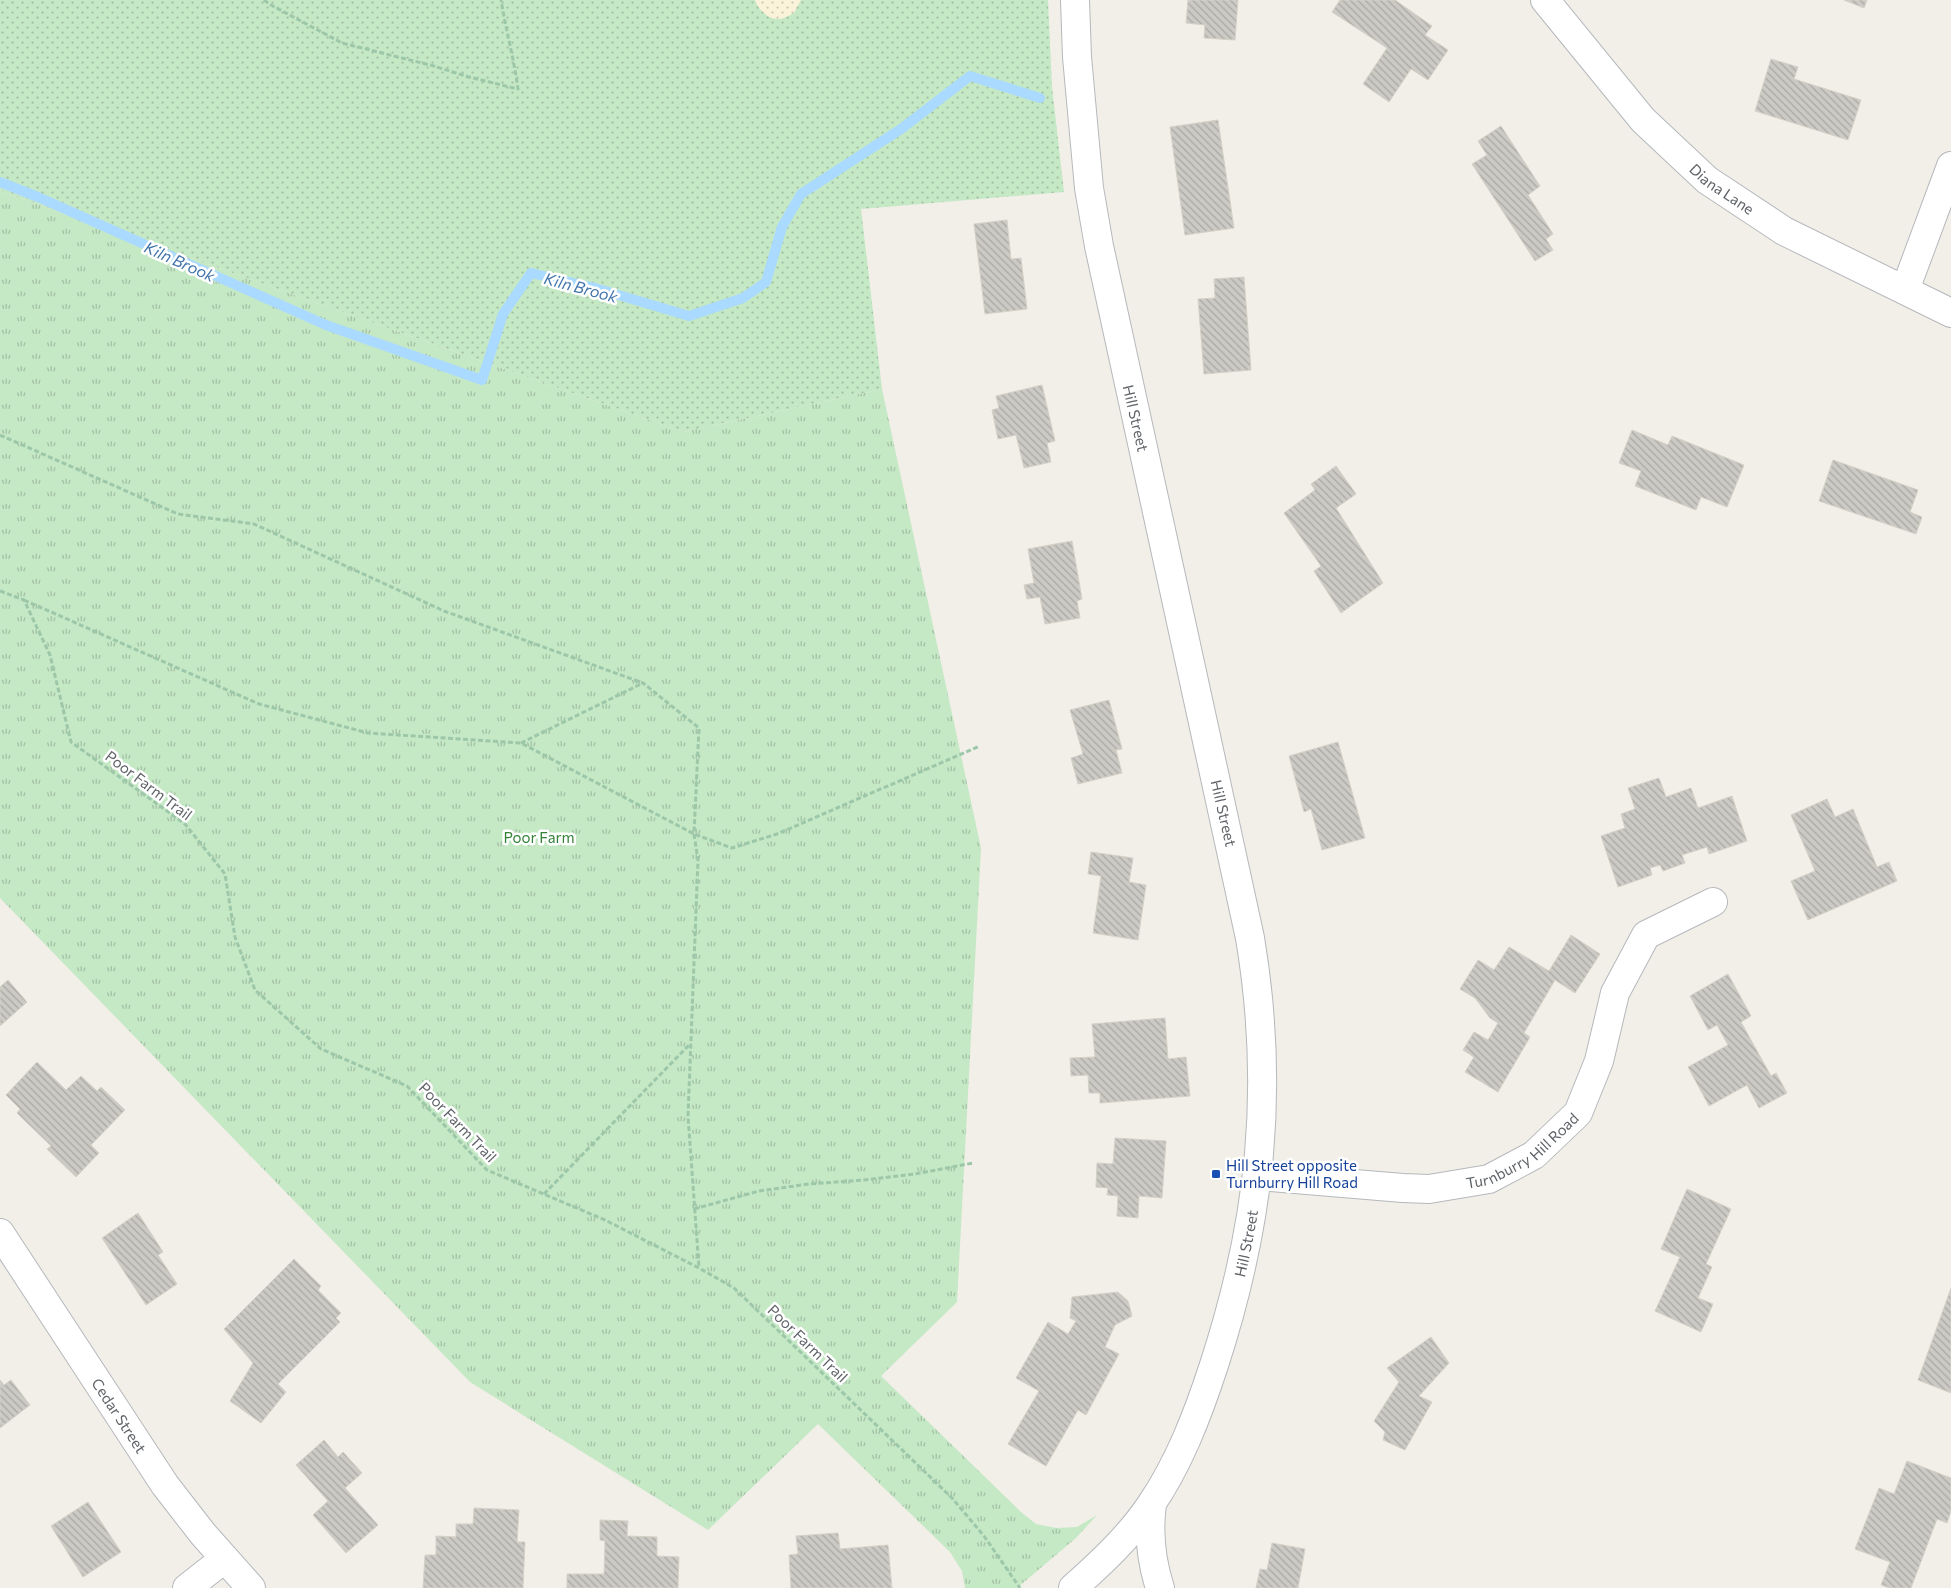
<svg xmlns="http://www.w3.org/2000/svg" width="1951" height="1588" font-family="Commissioner,sans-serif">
	<defs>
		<pattern id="grass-dots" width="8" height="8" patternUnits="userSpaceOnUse" patternTransform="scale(1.25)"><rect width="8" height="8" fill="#c5e8c5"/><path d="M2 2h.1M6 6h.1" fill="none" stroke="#a3c0a4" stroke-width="1.8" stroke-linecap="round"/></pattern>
		<pattern id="sand-dots" width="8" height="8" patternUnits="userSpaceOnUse" patternTransform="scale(1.25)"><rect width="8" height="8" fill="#fbf3d9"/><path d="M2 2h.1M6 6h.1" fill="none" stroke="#cec8b4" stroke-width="1.8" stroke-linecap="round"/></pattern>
		<pattern id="park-tufts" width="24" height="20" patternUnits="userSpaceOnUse" patternTransform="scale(1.25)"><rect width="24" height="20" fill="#c5e8c5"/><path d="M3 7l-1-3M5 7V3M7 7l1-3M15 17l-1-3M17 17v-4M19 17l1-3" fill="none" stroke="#a3c0a4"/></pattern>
		<pattern id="building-back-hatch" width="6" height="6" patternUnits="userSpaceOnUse" patternTransform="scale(1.25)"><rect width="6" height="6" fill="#cccac5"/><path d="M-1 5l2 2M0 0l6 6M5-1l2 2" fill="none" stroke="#a9a8a4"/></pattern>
	</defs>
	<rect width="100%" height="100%" fill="#f1efe8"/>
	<!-- grass -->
	<polygon fill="url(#grass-dots)" points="0,0 1048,0 1052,87 1064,192 861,209 882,389 683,432 0,191"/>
	<!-- sand -->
	<path fill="url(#sand-dots)" d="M 755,0 L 801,0 L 794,13 C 790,15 784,19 779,19 C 768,20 758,9 755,0 Z"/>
	<!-- park -->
	<polygon fill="url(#park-tufts)" points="0,191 683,432 882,389 981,848 957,1302 881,1376 1021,1512 1036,1524 1056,1528 1077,1527 1097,1515 1076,1538 1017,1588 965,1588 962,1571 950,1552 818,1424 708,1530 470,1382 0,898"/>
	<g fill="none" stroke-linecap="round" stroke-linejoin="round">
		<!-- stream -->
		<polyline stroke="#aadaff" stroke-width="10" points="0,182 38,197 326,325 482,380 503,314 531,273 595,288 689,316 743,298 766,282 782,227 801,194 901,129 970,76 1040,98"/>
	</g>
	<!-- building -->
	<g fill="url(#building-back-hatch)" stroke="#d6d1c6">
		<polygon points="1188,0 1238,0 1235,40 1204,38 1205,25 1186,23"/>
		<polygon points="1340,0 1395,0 1432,26 1425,35 1448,50 1428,80 1411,69 1389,102 1363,84 1387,48 1332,12"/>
		<polygon points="1844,0 1867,0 1864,8"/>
		<polygon points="1771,59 1798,67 1794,79 1861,100 1848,140 1755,111"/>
		<polygon points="1218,120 1234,228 1185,235 1170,127"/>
		<polygon points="1501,126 1540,186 1528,195 1553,234 1546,239 1553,250 1535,261 1472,164 1487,155 1478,141"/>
		<polygon points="1007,220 1011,259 1021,258 1027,309 985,314 974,224"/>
		<polygon points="1244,277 1251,370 1204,374 1198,299 1215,298 1214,279"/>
		<polygon points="1042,385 1055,441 1047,443 1051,462 1024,468 1016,435 998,439 992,410 999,408 996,396"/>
		<polygon points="1632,430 1668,445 1672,436 1744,465 1727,507 1701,497 1696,510 1635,486 1641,471 1619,463"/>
		<polygon points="1833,460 1918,490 1910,512 1922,517 1916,534 1819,501"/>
		<polygon points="1336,466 1356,494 1336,508 1383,583 1341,613 1314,571 1321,566 1284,513 1315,490 1311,484"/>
		<polygon points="1072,541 1082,599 1077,601 1080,618 1045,624 1040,597 1027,599 1024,585 1034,583 1028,549"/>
		<polygon points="1109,700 1122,749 1116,750 1122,773 1078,784 1071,758 1083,754 1070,710"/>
		<polygon points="1338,742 1365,838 1322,850 1311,809 1304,812 1289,756"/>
		<polygon points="1659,778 1666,797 1691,788 1698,808 1732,796 1747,841 1709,854 1707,847 1682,855 1685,863 1663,871 1660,865 1650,868 1652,875 1618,887 1601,836 1625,828 1621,814 1635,809 1628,788"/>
		<polygon points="1827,799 1835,817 1853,809 1877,867 1889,862 1897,881 1808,920 1791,881 1815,871 1791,815"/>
		<polygon points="1091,852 1133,858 1129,882 1146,885 1138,940 1093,933 1101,876 1088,874"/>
		<polygon points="1571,935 1600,954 1575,993 1555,980 1524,1033 1530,1037 1498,1092 1465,1072 1474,1057 1463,1050 1474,1032 1488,1040 1498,1023 1490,1018 1475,998 1460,989 1478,960 1494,970 1509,947 1549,971"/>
		<polygon points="1728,974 1751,1016 1741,1022 1771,1076 1776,1073 1787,1093 1759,1108 1747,1085 1709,1106 1688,1067 1728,1045 1717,1025 1708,1030 1690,996"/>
		<polygon points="8,980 27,1002 0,1026 0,987"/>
		<polygon points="1165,1018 1168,1059 1186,1057 1190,1096 1100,1103 1100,1093 1089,1093 1088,1075 1071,1076 1070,1058 1095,1057 1092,1024"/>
		<polygon points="37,1062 66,1090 81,1076 97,1091 101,1087 125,1110 91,1145 99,1153 76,1177 47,1149 51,1146 17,1113 20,1109 6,1095"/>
		<polygon points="1115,1138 1166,1141 1162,1198 1139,1196 1138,1218 1117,1216 1118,1196 1107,1195 1108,1188 1096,1187 1097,1163 1113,1164"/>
		<polygon points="1687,1189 1731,1209 1706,1264 1712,1267 1698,1298 1713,1304 1701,1332 1655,1311 1680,1257 1661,1249"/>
		<polygon points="138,1213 163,1252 158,1255 177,1284 146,1305 102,1238"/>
		<polygon points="294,1259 321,1286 318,1290 341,1313 336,1318 340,1322 278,1384 286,1392 261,1423 230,1401 253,1363 224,1329"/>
		<polygon points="1951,1288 1951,1393 1918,1380"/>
		<polygon points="1118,1292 1128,1301 1132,1316 1115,1325 1105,1347 1119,1354 1086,1415 1078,1410 1046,1466 1008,1444 1039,1391 1016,1378 1048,1322 1068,1334 1076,1321 1070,1318 1072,1297"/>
		<polygon points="1431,1337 1449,1363 1419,1396 1432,1402 1405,1450 1383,1440 1385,1432 1374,1421 1399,1382 1387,1368"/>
		<polygon points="0,1380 4,1385 11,1380 30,1405 0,1428"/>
		<polygon points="324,1440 338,1457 343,1452 362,1473 345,1488 378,1525 346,1553 313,1515 328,1501 296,1465"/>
		<polygon points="1907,1461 1951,1478 1951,1511 1947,1523 1937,1519 1911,1588 1890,1588 1881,1585 1890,1562 1855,1549 1879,1488 1894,1494"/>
		<polygon points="88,1502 121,1552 83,1577 51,1526"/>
		<polygon points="474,1508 519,1510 517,1542 525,1542 523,1588 423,1588 425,1555 436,1555 436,1536 456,1537 456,1524 473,1524"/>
		<polygon points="600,1520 628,1521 627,1536 657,1537 657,1556 679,1557 678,1588 567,1588 567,1574 604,1574 605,1541 600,1540"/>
		<polygon points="838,1533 840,1549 888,1545 892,1588 791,1588 789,1555 798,1554 796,1536"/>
		<polygon points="1272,1543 1305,1549 1298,1588 1256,1588 1260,1569 1267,1570"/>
	</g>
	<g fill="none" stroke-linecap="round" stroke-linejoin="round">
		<defs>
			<g id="minor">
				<path id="s1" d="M 1545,0 L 1643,120 L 1707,180 L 1784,231 L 1951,313"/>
				<polyline points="1905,290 1951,166"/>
				<path id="s2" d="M 1258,1176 L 1403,1188 L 1429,1189 L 1489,1179 L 1534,1155 L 1578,1113 L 1599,1061 L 1615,993 L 1646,935 L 1713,902"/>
				<path id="s3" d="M 0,1233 L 165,1485 L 203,1534 L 251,1588"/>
				<path d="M 1152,1504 C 1148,1533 1151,1560 1160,1588"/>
				<polyline points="187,1588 224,1559"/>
			</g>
			<g id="tertiary">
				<path id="s4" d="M 1073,1588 C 1101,1563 1129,1537 1150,1506 C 1179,1464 1198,1414 1214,1365 C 1261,1221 1275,1088 1250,938 L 1099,246 L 1089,188 L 1077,57 L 1075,0"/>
			</g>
		</defs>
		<!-- minor casing -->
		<use href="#minor" stroke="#b5b8bc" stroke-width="30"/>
		<!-- tertiary casing -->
		<use href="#tertiary" stroke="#b5b8bc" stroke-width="30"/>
		<!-- path -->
		<g stroke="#9cc7a9" stroke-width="3" stroke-dasharray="5 2.5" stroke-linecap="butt">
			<path d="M 264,0 L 271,5 L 342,43 L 434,66 L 469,77 L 518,89 C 514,59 506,30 501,0"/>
			<polyline points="0,435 178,514 254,524 444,611 643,683 699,728 694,834 698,860 688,1116 699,1268"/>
			<polyline points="0,591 24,600 50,655 71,742 185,824 225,874 235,937 255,990 321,1049 407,1086 487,1170 605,1220 699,1268 734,1288 952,1498 984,1536 1020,1588"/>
			<polyline points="24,600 259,704 368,733 521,743 694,834 732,848 777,834 980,746"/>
			<polyline points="521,743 643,683"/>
			<polyline points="544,1194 690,1044"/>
			<polyline points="694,1209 759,1191 809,1184 864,1180 915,1174 973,1163"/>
		</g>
		<!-- minor -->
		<use href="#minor" stroke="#fff" stroke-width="28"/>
		<!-- tertiary -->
		<use href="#tertiary" stroke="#fff" stroke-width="28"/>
	</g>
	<!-- markers -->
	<rect fill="#1a4fb4" stroke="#fff" stroke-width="2" x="1211" y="1169" width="10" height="10" rx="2.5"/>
	<g text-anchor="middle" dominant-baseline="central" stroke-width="5" stroke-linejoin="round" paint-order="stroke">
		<!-- street labels -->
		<g font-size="15" fill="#5f6368" stroke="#fff">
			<text stroke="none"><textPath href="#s1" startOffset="260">Diana Lane</textPath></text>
			<text transform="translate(1136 418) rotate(77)">Hill Street</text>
			<text transform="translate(149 785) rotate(37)">Poor Farm Trail</text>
			<text transform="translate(1224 813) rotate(77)">Hill Street</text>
			<text transform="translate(458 1122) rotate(46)">Poor Farm Trail</text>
			<text stroke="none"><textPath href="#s2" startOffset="275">Turnburry Hill Road</textPath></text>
			<text stroke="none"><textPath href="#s4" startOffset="394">Hill Street</textPath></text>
			<text transform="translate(808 1343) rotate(44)">Poor Farm Trail</text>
			<text stroke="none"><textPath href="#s3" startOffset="218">Cedar Street</textPath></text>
		</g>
		<!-- park labels -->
		<g font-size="15" fill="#348238" stroke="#fff">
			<text x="539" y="837">Poor Farm</text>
		</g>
		<!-- transit labels -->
		<g font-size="15" fill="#164399" stroke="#fff" text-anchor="start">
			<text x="1226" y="1165">Hill Street opposite<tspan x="1226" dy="17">Turnburry Hill Road</tspan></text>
		</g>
		<!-- water labels -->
		<g font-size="16" font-style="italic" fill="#4174aa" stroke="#fff">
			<text transform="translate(180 261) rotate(24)">Kiln Brook</text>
			<text transform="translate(581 287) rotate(15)">Kiln Brook</text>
		</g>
	</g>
</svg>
